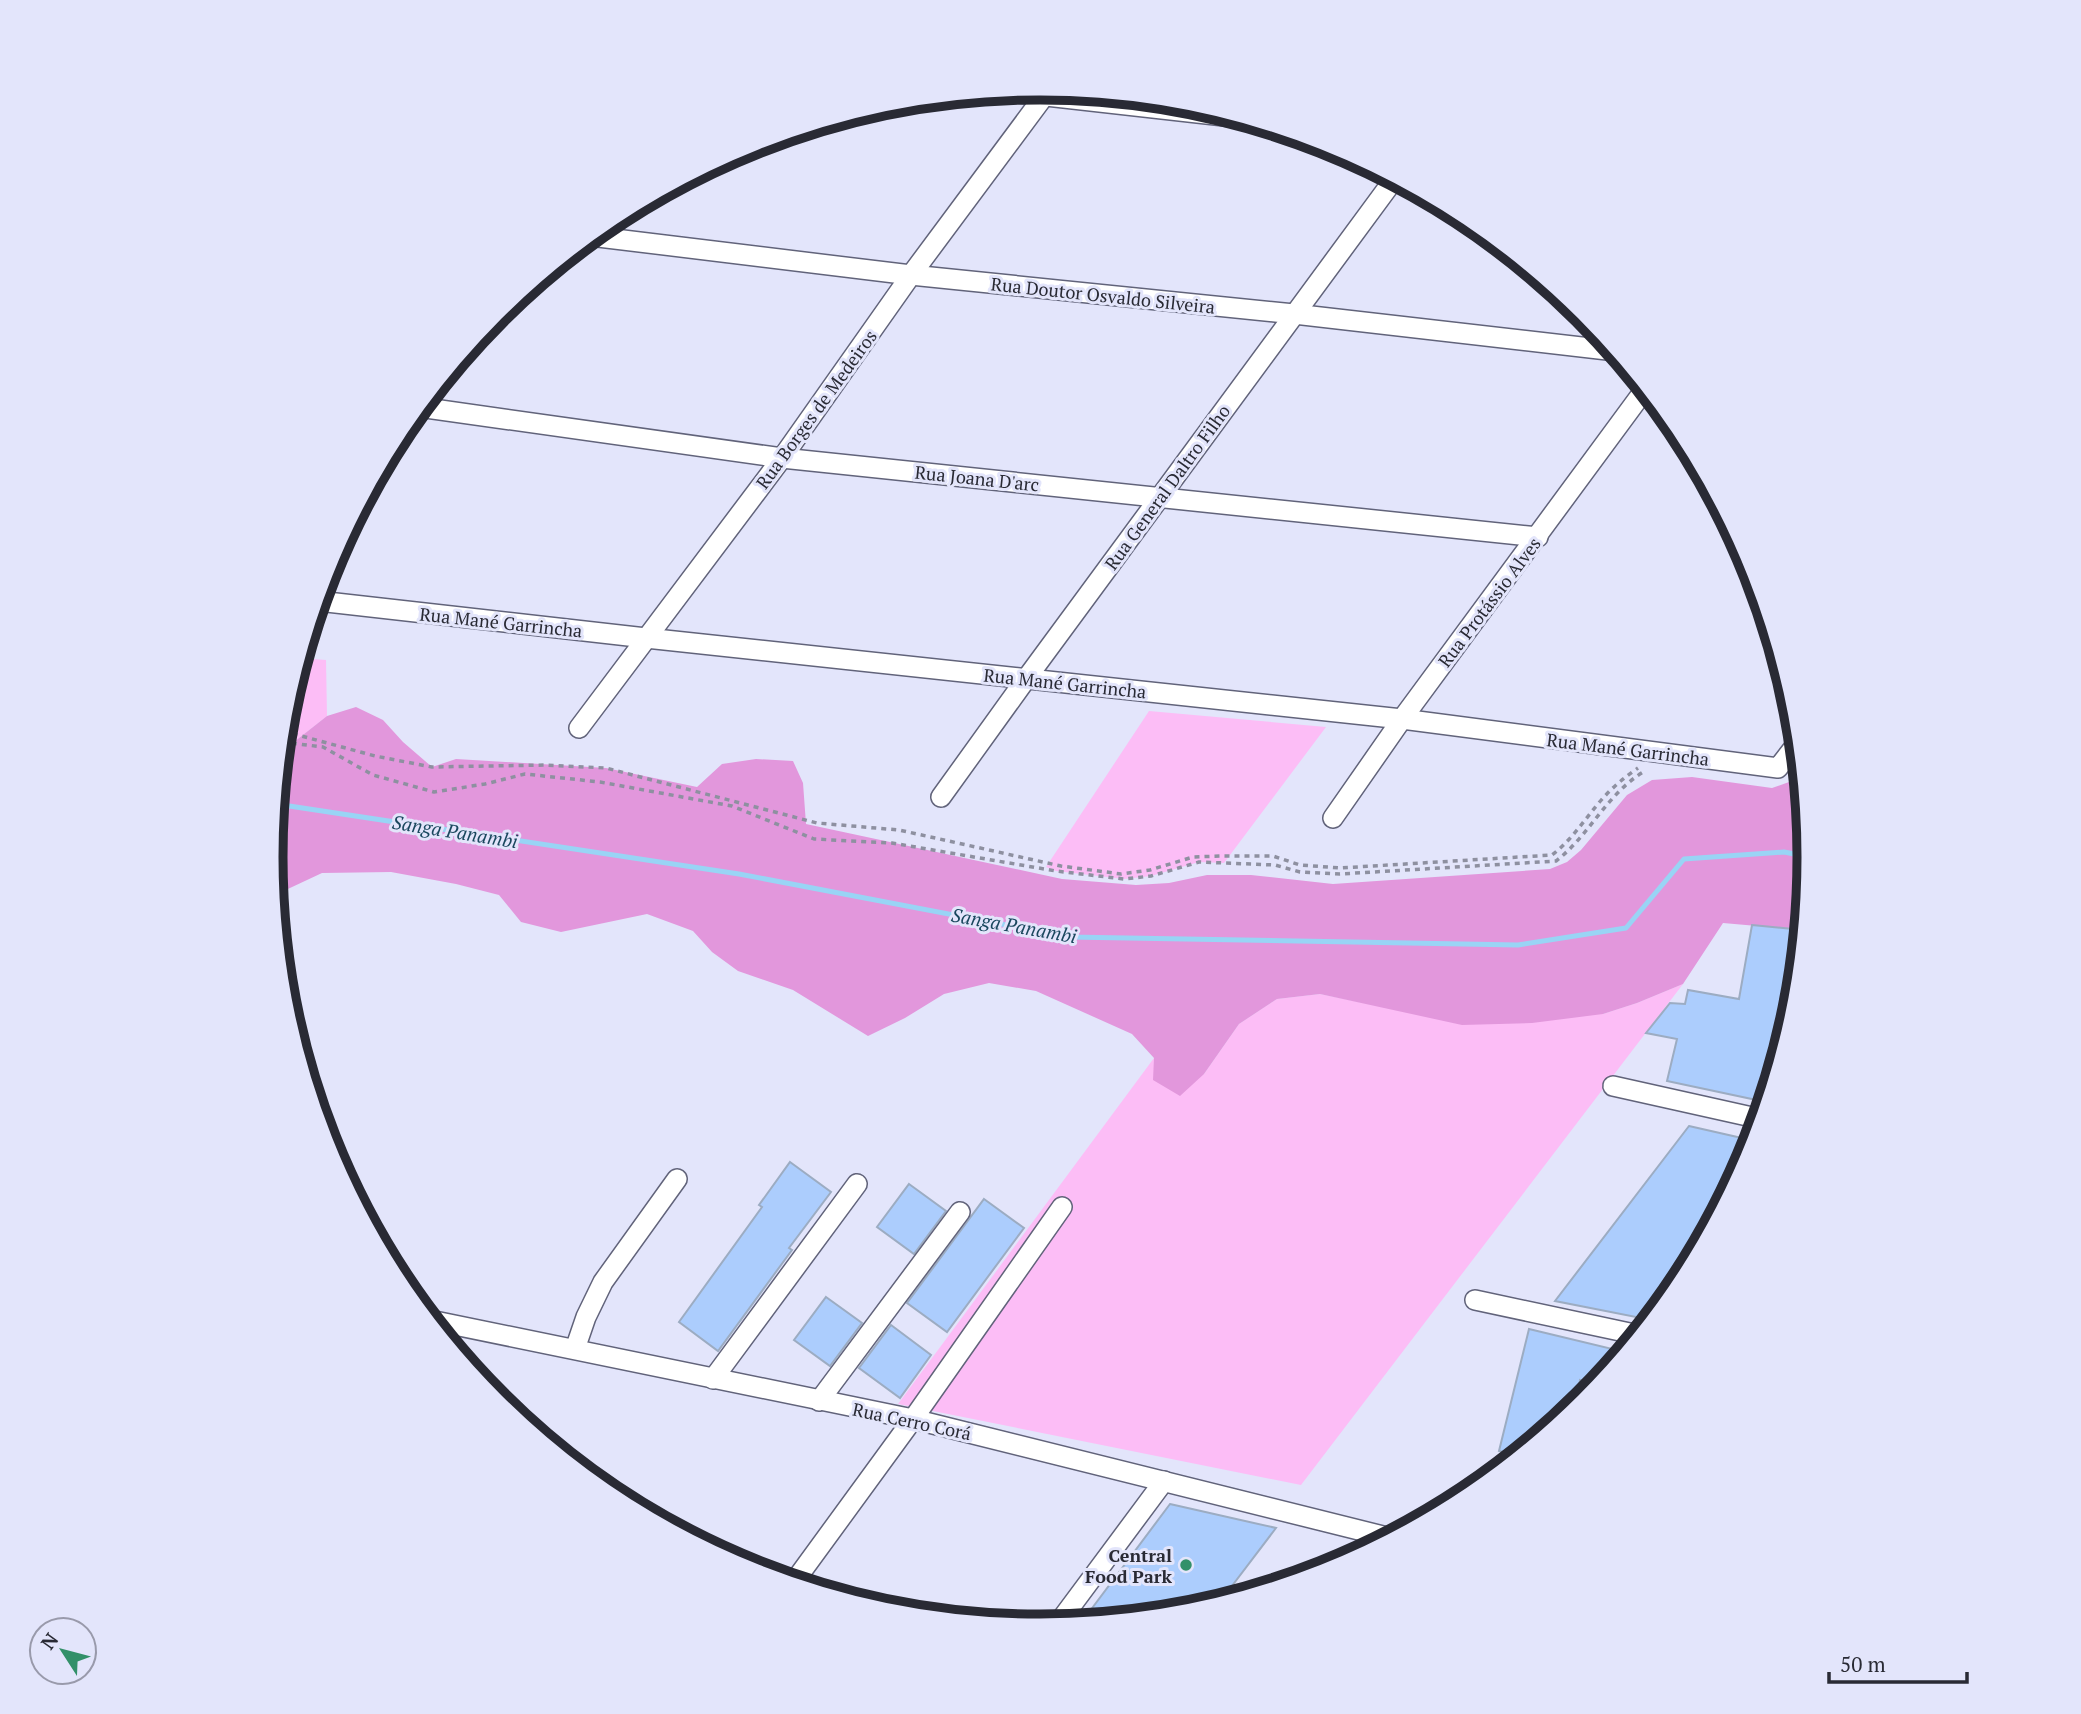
<svg xmlns="http://www.w3.org/2000/svg" width="2081" height="1714" font-family="'PT Serif',serif">
	<rect width="100%" height="100%" fill="#e3e5fb"/>
	<!-- green -->
	<g fill="#fcbdf6">
		<polygon points="301,658 326,660 327,716 294,742 282,744 286,706"/>
		<polygon points="1149,711 1326,727 1224,863 1199,862 1151,876 1124,879 1056,871 1046,867"/>
		<polygon points="1683,984 1301,1485 898,1404 1154,1058 1204,1074 1239,1024 1277,999 1320,994 1378,1006 1603,1014 1637,1003"/>
	</g>
	<!-- forest -->
	<polygon fill="#e297dc" points="356,707 383,720 403,742 432,767 456,759 606,768 697,787 722,764 756,759 793,761 803,783 806,824 1062,879 1136,885 1169,883 1207,875 1251,875 1333,884 1550,869 1567,862 1581,850 1627,795 1652,780 1692,777 1772,788 1789,782 1801,771 1810,857 1803,930 1723,923 1683,984 1637,1003 1603,1014 1532,1023 1462,1025 1320,994 1277,999 1239,1024 1204,1074 1180,1096 1153,1080 1154,1058 1132,1034 1036,991 989,983 944,994 905,1018 868,1036 793,990 738,971 712,952 693,931 647,914 561,932 521,922 499,895 456,884 391,872 322,873 275,895 271,857 282,744 294,742 327,716"/>
	<g fill="none" stroke-linecap="round" stroke-linejoin="round">
		<!-- stream -->
		<polyline stroke="#99d4f5" stroke-width="5" points="276,804 739,874 1069,937 1518,945 1626,928 1684,859 1784,852 1810,857"/>
	</g>
	<!-- building -->
	<g fill="#accdfd" stroke="#9cacc2" stroke-width="2">
		<polygon points="1752,925 1803,930 1795,1008 1766,1102 1667,1081 1677,1039 1646,1033 1670,1003 1685,1004 1688,990 1739,999"/>
		<polygon points="1689,1126 1755,1141 1751,1152 1680,1285 1651,1320 1555,1301"/>
		<polygon points="790,1162 831,1192 789,1248 792,1250 718,1351 679,1322 762,1207 759,1205"/>
		<polygon points="909,1184 946,1211 914,1254 877,1227"/>
		<polygon points="984,1199 1024,1228 947,1332 907,1303"/>
		<polygon points="826,1297 862,1323 830,1366 794,1340"/>
		<polygon points="891,1325 931,1355 900,1398 859,1368"/>
		<polygon points="1529,1329 1625,1352 1598,1385 1580,1380 1575,1409 1519,1455 1499,1451"/>
		<polygon points="1170,1504 1276,1528 1219,1603 1190,1612 1081,1623"/>
	</g>
	<g fill="none" stroke-linecap="round" stroke-linejoin="round">
		<defs>
			<g id="minor">
				<polyline points="1002,91 1242,118"/>
				<polyline points="590,236 911,275 1294,314 1616,351"/>
				<polyline points="419,407 782,458 1538,537"/>
				<polyline points="318,601 646,638 1402,719 1778,768 1799,741"/>
				<polyline points="579,728 782,458 911,275 1050,88"/>
				<polyline points="941,797 1026,679 1395,178"/>
				<polyline points="1333,818 1402,719 1646,388"/>
				<polyline points="1613,1086 1761,1119"/>
				<polyline points="1475,1300 1639,1335"/>
				<polyline points="430,1320 913,1419 1391,1538"/>
				<polyline points="575,1349 586,1317 603,1282 677,1179"/>
				<polyline points="713,1379 857,1184"/>
				<polyline points="819,1401 960,1212"/>
				<polyline points="794,1582 913,1419 1062,1207"/>
				<polyline points="1057,1625 1164,1481"/>
			</g>
		</defs>
		<!-- minor casing -->
		<use href="#minor" stroke="#61637a" stroke-width="22"/>
		<!-- path -->
		<g stroke="#8e90a0" stroke-width="3.5" stroke-dasharray="5 5" stroke-linecap="butt">
			<path d="M 283,731 L 375,756 L 432,767 L 546,765 L 606,768 L 817,823 L 899,830 L 1061,866 L 1121,874 L 1150,870 L 1193,857 L 1221,856 L 1273,856 L 1300,865 L 1340,868 L 1552,855 C 1573,839 1586,817 1604,797 C 1614,786 1625,777 1638,768"/>
			<path d="M 282,742 L 323,747 L 373,775 L 434,792 L 485,784 L 525,774 L 600,782 L 732,806 L 814,839 L 892,843 L 1056,871 L 1124,879 L 1151,876 L 1199,862 L 1275,865 L 1300,872 L 1340,874 L 1556,861 C 1590,835 1607,793 1645,771"/>
		</g>
		<!-- minor -->
		<use href="#minor" stroke="#fff" stroke-width="19"/>
	</g>
	<!-- markers -->
	<circle fill="#329069" stroke="#e3e5fb" stroke-width="2.5" cx="1186" cy="1565" r="7"/>
	<g text-anchor="middle" dominant-baseline="central" stroke-width="6" stroke-linejoin="round" paint-order="stroke">
		<!-- street labels -->
		<g font-size="18" fill="#292a34" stroke="#e3e5fb">
			<text transform="translate(1103 295) rotate(6)">Rua Doutor Osvaldo Silveira</text>
			<text transform="translate(816 409) rotate(-54)">Rua Borges de Medeiros</text>
			<text transform="translate(977 478) rotate(6)">Rua Joana D'arc</text>
			<text transform="translate(1167 487) rotate(-54)">Rua General Daltro Filho</text>
			<text transform="translate(1489 602) rotate(-53)">Rua Protássio Alves</text>
			<text transform="translate(501 622) rotate(6)">Rua Mané Garrincha</text>
			<text transform="translate(1065 683) rotate(6)">Rua Mané Garrincha</text>
			<text transform="translate(1628 749) rotate(7)">Rua Mané Garrincha</text>
			<text transform="translate(912 1421) rotate(12)">Rua Cerro Corá</text>
		</g>
		<!-- poi labels -->
		<g font-size="18" font-weight="bold" fill="#292a34" stroke="#e3e5fb" text-anchor="end">
			<text x="1172" y="1555">Central<tspan x="1172" dy="21">Food Park</tspan></text>
		</g>
		<!-- water labels -->
		<g font-size="19" font-style="italic" fill="#1a475e" stroke="#e3e5fb">
			<text transform="translate(455 831) rotate(9)">Sanga Panambi</text>
			<text transform="translate(1014 925) rotate(10)">Sanga Panambi</text>
		</g>
	</g>
	<!-- crop -->
	<path d="M0 0H2081V1714H0ZM283 857a757 757 0 1 1 1514 0a757 757 0 1 1-1514 0Z" fill="#e3e5fb" fill-rule="evenodd"/>
	<path fill="none" stroke="#292a34" stroke-width="9" d="M283 857a757 757 0 1 1 1514 0a757 757 0 1 1-1514 0Z"/>
	<!-- north arrow -->
	<g transform="translate(63 1651) rotate(306)"><circle r="33" fill="#e3e5fb" stroke="#999aab" stroke-width="2"/>
	<path d="M0-5L12 26L0 18L-12 26Z" fill="#329069"/>
	<text y="-10" font-size="19" font-weight="bold" text-anchor="middle" fill="#292a34">N</text>
	</g>
	<!-- scale -->
	<path d="M1829 1672v10h138v-10" fill="none" stroke="#292a34" stroke-width="3.5"/>
	<text x="1840" y="1672" font-size="21" fill="#292a34" stroke="#e3e5fb" stroke-width="5" paint-order="stroke">50 m</text>
</svg>
